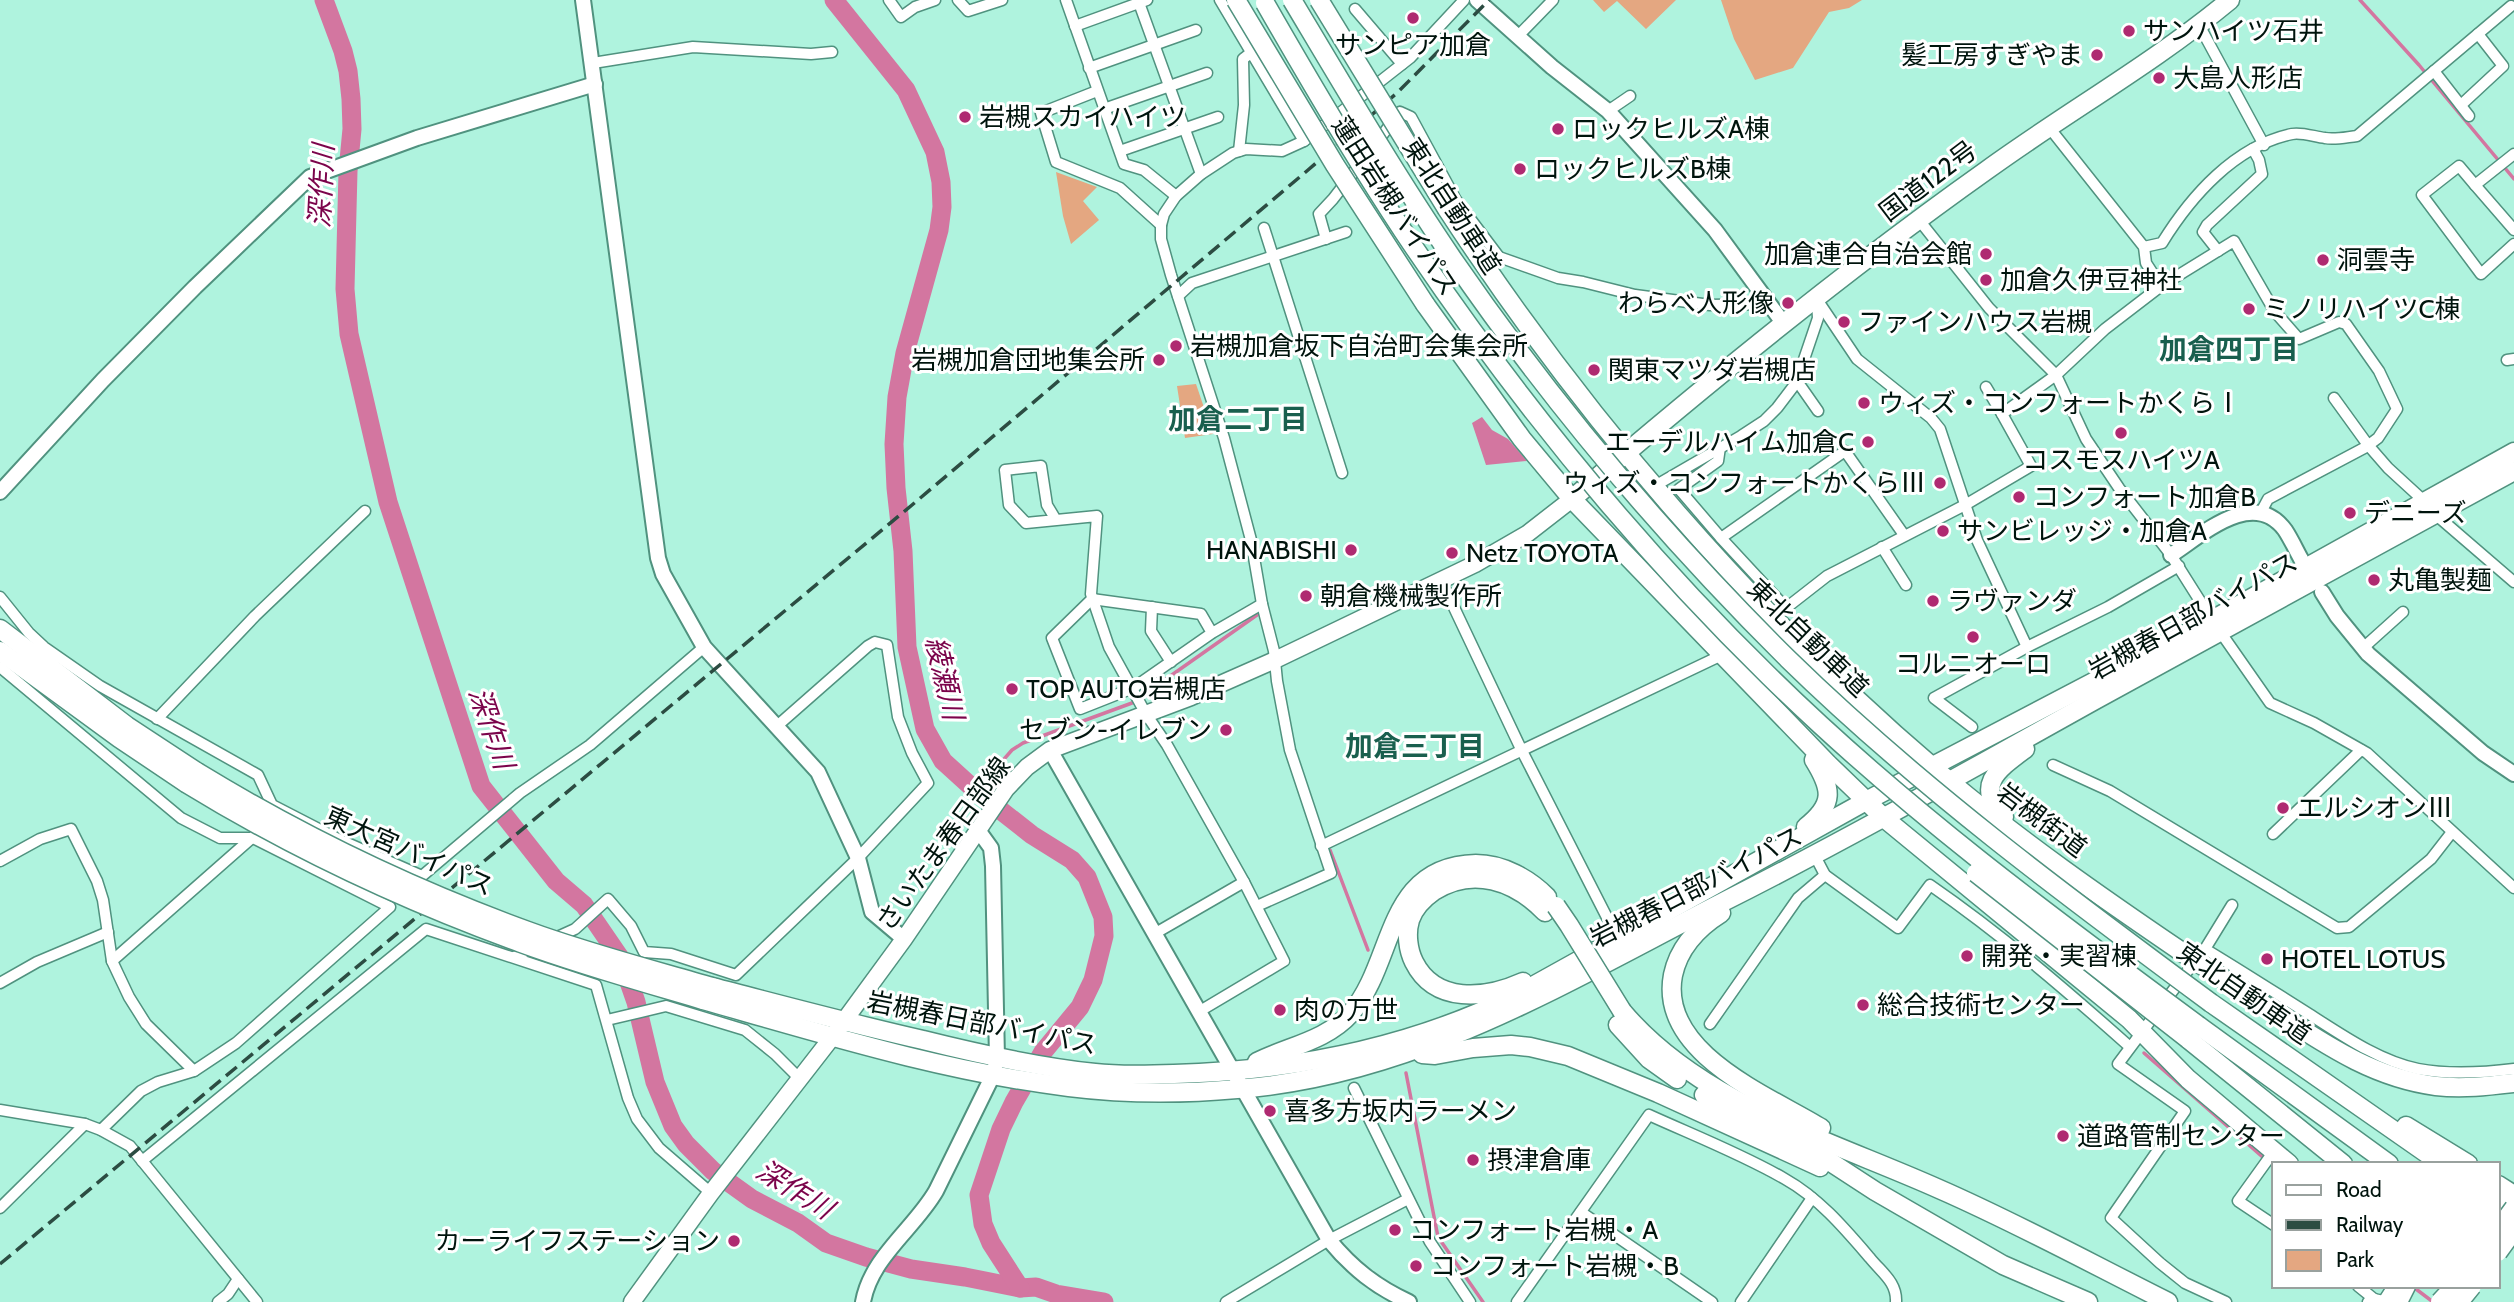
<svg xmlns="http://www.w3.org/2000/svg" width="2514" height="1302" font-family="Cabin,'Noto Sans JP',sans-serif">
	<rect width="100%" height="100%" fill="#aff3de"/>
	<!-- green -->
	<g fill="#e4a781">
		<polygon points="1593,0 1676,0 1646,29 1617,1 1604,12"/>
		<polygon points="1721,0 1862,0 1849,8 1829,12 1793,68 1755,80 1734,39"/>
		<polygon points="1056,172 1097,187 1083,201 1099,220 1071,244 1063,216"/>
		<polygon points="1196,384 1213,434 1185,438 1177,386"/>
	</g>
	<!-- water -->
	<polygon fill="#d376a0" points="1482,417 1492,430 1508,439 1527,461 1486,465 1472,423"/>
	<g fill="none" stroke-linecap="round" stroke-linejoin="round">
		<!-- stream -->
		<g stroke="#d376a0" stroke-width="3.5">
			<polyline points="2360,0 2419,65 2514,179"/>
			<polyline points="976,791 1012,750 1023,743 1132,703 1257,615"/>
			<polyline points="1330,850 1368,950"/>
			<polyline points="2144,1053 2274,1167"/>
			<polyline points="1406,1073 1438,1237 1483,1302"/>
			<polyline points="2412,1286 2433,1302"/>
		</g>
		<!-- river -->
		<g stroke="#d376a0" stroke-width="19">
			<polyline points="324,0 343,51 348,71 351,99 352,129 348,171 345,289 349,334 388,502 481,786 556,881 584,905 621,959 636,1002 655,1082 673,1126 686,1144 713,1171 752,1199 798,1223 826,1243 866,1257 911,1269 965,1277 1020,1288 1036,1287 1056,1294 1104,1302"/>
			<polyline points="834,0 906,90 935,152 941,182 942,207 939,230 905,353 897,397 894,444 896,488 903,551 907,647 925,729 943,761 976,791 1032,835 1072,860 1087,877 1103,917 1104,936 1093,980 1080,1007 1043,1052 1014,1102 1001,1129 979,1195 983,1224 991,1243 1020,1288"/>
		</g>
		<defs>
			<g id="street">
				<polyline points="889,0 901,17 915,7 935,0"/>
				<polyline points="958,0 968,11 1002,0"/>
				<polyline points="1066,0 1124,164 1144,170 1176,196"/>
				<polyline points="1138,0 1201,174"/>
				<polyline points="1220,0 1304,141"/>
				<polyline points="1355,9 1402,64"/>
				<polyline points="2199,25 2264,145"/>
				<polyline points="1075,26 1147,0"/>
				<polyline points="1518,36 1553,0"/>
				<polyline points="593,63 693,47 811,54 832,52"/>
				<polyline points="1089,68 1196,30"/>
				<polyline points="2434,71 2469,116"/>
				<polyline points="1097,91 1041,113 1056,162 1120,188 1161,225"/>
				<polyline points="2461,105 2503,66 2478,34"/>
				<polyline points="1104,109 1207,73"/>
				<polyline points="1608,111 1630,96"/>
				<polyline points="1120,151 1218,117"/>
				<polyline points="1239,151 1244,105 1243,59 1252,52"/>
				<polyline points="2514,154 2475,185 2514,230"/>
				<polyline points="2475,185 2459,166 2422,195 2481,274 2514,244"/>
				<polyline points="1919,220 1989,308 2056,375 2086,439 2119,488 2171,555 2212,620 2270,703 2314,723 2367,753 2514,888"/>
				<polyline points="1264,228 1342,473"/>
				<polyline points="1326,239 1319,214 1333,199 1400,112 1411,117 1456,200 1499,257 1487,271"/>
				<path d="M 2144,247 L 2162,243 C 2191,196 2235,146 2292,134 C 2302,132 2315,137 2325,138 C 2335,140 2347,137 2357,136 L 2511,6"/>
				<polyline points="2218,251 2203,232 2207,225 2262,174 2259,160 2253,149"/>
				<polyline points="1499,257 1558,278 1583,282 1635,295 1710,305 1768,304"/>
				<polyline points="2161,286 2234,241 2275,312 2299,339 2339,322 2346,324 2379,371 2397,409 2378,438 2366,447 2268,499 2260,514"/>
				<polyline points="1178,296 1192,283 1346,232"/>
				<polyline points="1816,298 1857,359 1931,418 1940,429 1977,540 2027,647"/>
				<polyline points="2507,360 2514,359"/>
				<polyline points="1797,381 1818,411"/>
				<polyline points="1986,387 2002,414"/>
				<polyline points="2334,398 2368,445 2388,468 2424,501"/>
				<polyline points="1720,447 1718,461 1679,489 1721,538 1786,608 1827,576 1965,505 2031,466 2002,414 2056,375 2105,329 2161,286 2146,263 2144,247 2048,126"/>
				<polyline points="1653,487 1741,436 1764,421 1777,408 1796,383 1818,318 1817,302"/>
				<polyline points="2435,514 2514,582"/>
				<polyline points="1056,520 1047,505 1041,466 1005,470 1009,505 1026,523 1097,516 1091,594 1109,647 1146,714 1167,745 1244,882 1284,961 1200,1011"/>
				<polyline points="1721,538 1845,451 1904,535"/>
				<polyline points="1882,547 1906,585"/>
				<polyline points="1441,580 1521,749 1618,939"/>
				<polyline points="0,597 29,633 44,647 100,686 258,775 272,805 338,839 422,876 520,793 590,745 704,647"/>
				<polyline points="1152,607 1151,631 1171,662"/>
				<polyline points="1212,633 1201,614 1092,599 1052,638 1080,709 1133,688 1212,633 1262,604"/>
				<polyline points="2363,648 2403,612"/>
				<polyline points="0,667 181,818 220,838 253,838 390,907 236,1043 194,1071 158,1082 141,1091 101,1130"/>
				<polyline points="157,719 255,616 365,511"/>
				<polyline points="1972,727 1934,698 2027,647 2108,607 2179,566"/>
				<polyline points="2053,765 2110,791 2337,928 2349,927 2431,859 2452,832"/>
				<polyline points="2273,834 2361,750"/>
				<polyline points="1321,846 1722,655"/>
				<path d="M 1815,856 L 1825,875 L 1898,928 L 1930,885 C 2001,934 2066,990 2130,1047"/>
				<polyline points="0,861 40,839 71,829 97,881 103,900 112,961 129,997 146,1024 194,1071"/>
				<path d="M 2232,905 L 2205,949 C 2240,970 2274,992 2309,1014 C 2342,1035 2379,1061 2418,1069 C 2450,1075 2482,1073 2514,1069"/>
				<polyline points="1257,906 1331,873 1290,750 1277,681 1274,651 1262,604 1251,540 1224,438 1171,275 1161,239 1161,225 1164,214 1176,196 1201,174 1233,153 1246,149 1282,151 1304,141 1410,58 1464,0"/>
				<polyline points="1154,934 1244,882"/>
				<polyline points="553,939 575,929 608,899 631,926 644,952 671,954 736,975 858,858 928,783 912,753 898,717 887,645 875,642 868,646 777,726"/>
				<polyline points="514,957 533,948"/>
				<polyline points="112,961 254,836"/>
				<polyline points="2195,961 2118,1064 2185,1111 2111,1218 2160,1263 2185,1283 2226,1302"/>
				<polyline points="0,983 37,962 108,932"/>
				<polyline points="607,1020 666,1006 745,1030 775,1054 800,1079"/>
				<polyline points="1710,1024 1798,898 1825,875"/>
				<polyline points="1354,1088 1430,1242 1470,1302"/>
				<polyline points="0,1110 85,1124 101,1130 130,1146 257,1302"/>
				<polyline points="2274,1151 2238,1201 2274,1225"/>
				<polyline points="142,1161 426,929 596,985 628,1098 637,1119 659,1148 711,1193"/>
				<polyline points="0,1208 85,1124"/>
				<polyline points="1581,1212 1712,1302"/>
				<polyline points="2358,1286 2374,1299"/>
				<polyline points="2384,1300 2393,1286"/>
				<polyline points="218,1302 228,1294 238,1279"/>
				<polyline points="1226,1302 1329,1240 1408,1199"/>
				<path d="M 1517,1302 L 1649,1115 C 1693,1135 1744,1155 1785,1179 C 1819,1198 1845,1229 1870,1258 C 1882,1273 1897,1282 1896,1302"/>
				<polyline points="1741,1302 1812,1198"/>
				<polyline points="2368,1302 2374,1299 2388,1302"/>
			</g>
			<g id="secondary">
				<polyline points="583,0 658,558 663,574 704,647 818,772 858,858 872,912 904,939"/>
				<polyline points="1477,0 1552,67 1608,111 1715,230 1784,324"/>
				<polyline points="0,492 103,380 195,287 310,177 417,138 595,84"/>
				<path d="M 2171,555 C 2202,535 2253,487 2285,530 C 2291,539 2296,550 2301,559"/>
				<polyline points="2322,592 2337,616 2368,654 2483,753 2514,774"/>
				<path d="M 1050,750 L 1329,1240 C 1352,1268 1376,1287 1409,1302"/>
				<path d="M 863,1302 C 871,1257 914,1229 936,1191 L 993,1075 L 997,1058 L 993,866 L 991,848 L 978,830"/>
			</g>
			<polyline id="primary" points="632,1302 711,1193 833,1036 904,939 1006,789 1027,767 1050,750 1191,697 1275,660 1475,564 1527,534 1572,499"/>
			<g id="highway">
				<path d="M 1447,209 C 1584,419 1757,620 1949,781 C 2022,842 2101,897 2179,950 C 2211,971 2243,992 2275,1012 C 2326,1045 2374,1078 2436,1086 C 2462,1089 2488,1086 2514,1083"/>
				<polyline points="1425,304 1522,439 1572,499 1828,764 1884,818 2129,1019 2188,1079 2289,1164"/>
				<path d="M 1572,499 C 1706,384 1843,272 1987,170 C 2067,112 2154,63 2230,0"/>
				<polyline points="0,629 127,726 197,772"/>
				<polyline points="0,651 119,738 186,783"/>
				<path d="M 2004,817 C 1974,785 1998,769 2025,749"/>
				<path d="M 1806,827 C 1835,804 1832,789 1814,760"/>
				<path d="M 1721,913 C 1697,928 1679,947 1673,975 C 1658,1053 1769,1096 1821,1128"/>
				<path d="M 1523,982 C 1485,999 1435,1004 1414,962 C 1408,950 1406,933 1410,920 C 1414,908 1424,898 1434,891 C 1473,866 1515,881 1545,912"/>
				<path d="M 712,987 C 782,1005 852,1024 923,1040 C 979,1054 1037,1067 1095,1073 C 1121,1076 1148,1075 1174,1074 C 1290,1071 1408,1048 1513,997 L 1866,801 L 2212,620 L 2514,452"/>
				<path d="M 703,1000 C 823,1034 945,1072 1069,1087 C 1125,1094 1182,1094 1237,1089 C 1415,1076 1568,981 1723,902 C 1850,838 1973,768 2097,699 C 2236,622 2375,547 2514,471"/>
				<polyline points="2211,1003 2442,1164"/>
				<path d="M 1622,1011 C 1700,1104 1832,1141 1939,1189 C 2017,1223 2092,1264 2168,1302"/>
				<polyline points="1618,1025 1649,1059 1677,1079"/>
				<polyline points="2199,1026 2389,1164"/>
				<polyline points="2188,1039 2343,1164"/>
				<polyline points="1422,1054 1435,1055 1473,1048 1511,1045 1530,1047 1568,1056 1658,1093 1820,1167"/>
				<path d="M 1257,1062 C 1289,1046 1326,1041 1351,1013 C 1396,961 1384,866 1476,864 C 1503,864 1529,879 1547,897"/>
				<polyline points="1704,1095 1809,1148 1875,1191 2003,1265 2088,1302"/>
				<polyline points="2406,1126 2468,1164"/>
				<polyline points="2498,1185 2514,1195"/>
				<polyline points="2498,1203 2514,1214"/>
				<polyline points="2398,1302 2406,1286"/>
			</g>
		</defs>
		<!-- street casing -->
		<use href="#street" stroke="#50927f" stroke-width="13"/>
		<!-- secondary casing -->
		<use href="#secondary" stroke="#50927f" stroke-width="18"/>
		<!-- primary casing -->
		<use href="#primary" stroke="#50927f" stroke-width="19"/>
		<!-- highway casing -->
		<use href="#highway" stroke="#50927f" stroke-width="21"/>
		<!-- street -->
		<use href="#street" stroke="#fff" stroke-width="10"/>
		<!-- secondary -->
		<use href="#secondary" stroke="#fff" stroke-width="14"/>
		<!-- primary -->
		<use href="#primary" stroke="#fff" stroke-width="16"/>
		<!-- highway -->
		<use href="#highway" stroke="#fff" stroke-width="18"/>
		<!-- rail -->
		<polyline stroke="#2c4c42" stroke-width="3.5" stroke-dasharray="14 7" stroke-linecap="butt" points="0,1264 912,505 1308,170 1398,92 1489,0"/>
		<defs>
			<g id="highway-bridge">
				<polyline points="1236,0 1335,165 1425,304"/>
				<path d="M 1292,0 C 1344,87 1395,174 1452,258 C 1551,402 1664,536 1788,659 C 1918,786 2065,895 2211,1003"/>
				<polyline points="1319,0 1447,209"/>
				<path d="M 1265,3 C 1309,80 1354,157 1403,231 C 1510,391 1632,542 1769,676 C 1901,806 2050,916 2199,1026"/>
				<path d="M 197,772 C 302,836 412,889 528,931 C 588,953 650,969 712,987"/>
				<path d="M 186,783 C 292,848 405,901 521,943 C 581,965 642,982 703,1000"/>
				<polyline points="1976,873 2188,1039"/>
				<polyline points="1556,906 1569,925 1622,1011"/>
				<polyline points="2498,1230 2514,1208"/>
				<polyline points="2498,1252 2514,1230"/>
				<polyline points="2440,1302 2455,1286"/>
				<polyline points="2459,1302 2472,1286"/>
			</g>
		</defs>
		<!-- highway-bridge casing -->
		<use href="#highway-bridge" stroke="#50927f" stroke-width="21" stroke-linecap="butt"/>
		<!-- highway-bridge -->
		<use href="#highway-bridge" stroke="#fff" stroke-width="18"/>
	</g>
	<!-- markers -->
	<g fill="#af2a71" stroke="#fff" stroke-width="2.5">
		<circle cx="1413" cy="18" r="7"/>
		<circle cx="2129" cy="31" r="7"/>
		<circle cx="2097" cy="55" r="7"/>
		<circle cx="2159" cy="78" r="7"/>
		<circle cx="965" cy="117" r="7"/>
		<circle cx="1558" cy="129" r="7"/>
		<circle cx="1520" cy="169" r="7"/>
		<circle cx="1986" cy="254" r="7"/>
		<circle cx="2323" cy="260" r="7"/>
		<circle cx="1986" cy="280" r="7"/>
		<circle cx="1788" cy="303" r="7"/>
		<circle cx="2249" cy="309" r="7"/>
		<circle cx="1844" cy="322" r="7"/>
		<circle cx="1176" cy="346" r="7"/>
		<circle cx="1159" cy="360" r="7"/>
		<circle cx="1594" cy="370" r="7"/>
		<circle cx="1864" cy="403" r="7"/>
		<circle cx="2121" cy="433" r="7"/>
		<circle cx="1868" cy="442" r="7"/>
		<circle cx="1940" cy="483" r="7"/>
		<circle cx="2019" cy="497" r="7"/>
		<circle cx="2350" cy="513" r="7"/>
		<circle cx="1943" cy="531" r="7"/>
		<circle cx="1351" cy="550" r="7"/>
		<circle cx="1452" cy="553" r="7"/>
		<circle cx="2374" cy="580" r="7"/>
		<circle cx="1306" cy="596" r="7"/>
		<circle cx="1933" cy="601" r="7"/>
		<circle cx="1973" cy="637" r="7"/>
		<circle cx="1012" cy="689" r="7"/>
		<circle cx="1226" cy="730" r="7"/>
		<circle cx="2283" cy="808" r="7"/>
		<circle cx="1967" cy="956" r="7"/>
		<circle cx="2267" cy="959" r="7"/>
		<circle cx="1863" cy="1005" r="7"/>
		<circle cx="1280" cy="1010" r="7"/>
		<circle cx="1270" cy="1111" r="7"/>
		<circle cx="2063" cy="1136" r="7"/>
		<circle cx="1473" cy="1160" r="7"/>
		<circle cx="1395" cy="1230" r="7"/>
		<circle cx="734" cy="1241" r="7"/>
		<circle cx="1416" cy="1266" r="7"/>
	</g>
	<g text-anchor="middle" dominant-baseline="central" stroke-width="6" stroke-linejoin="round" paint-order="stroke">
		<!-- poi labels -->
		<g font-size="26" fill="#00140d" stroke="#fff" text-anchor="start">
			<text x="2143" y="31">サンハイツ石井</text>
			<text x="1413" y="45" text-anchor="middle">サンピア加倉</text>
			<text x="2083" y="55" text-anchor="end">髪工房すぎやま</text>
			<text x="2173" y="78">大島人形店</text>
			<text x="979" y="117">岩槻スカイハイツ</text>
			<text x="1572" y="129">ロックヒルズA棟</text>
			<text x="1534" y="169">ロックヒルズB棟</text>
			<text x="1972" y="254" text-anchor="end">加倉連合自治会館</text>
			<text x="2337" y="260">洞雲寺</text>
			<text x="2000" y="280">加倉久伊豆神社</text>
			<text x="1774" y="303" text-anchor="end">わらべ人形像</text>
			<text x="2263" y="309">ミノリハイツC棟</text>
			<text x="1858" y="322">ファインハウス岩槻</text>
			<text x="1190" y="346">岩槻加倉坂下自治町会集会所</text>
			<text x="1145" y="360" text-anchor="end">岩槻加倉団地集会所</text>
			<text x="1608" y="370">関東マツダ岩槻店</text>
			<text x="1878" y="403">ウィズ・コンフォートかくらⅠ</text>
			<text x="1854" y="442" text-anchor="end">エーデルハイム加倉C</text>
			<text x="2121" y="460" text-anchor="middle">コスモスハイツA</text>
			<text x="1926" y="483" text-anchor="end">ウィズ・コンフォートかくらⅢ</text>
			<text x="2033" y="497">コンフォート加倉B</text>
			<text x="2364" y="513">デニーズ</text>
			<text x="1957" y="531">サンビレッジ・加倉A</text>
			<text x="1337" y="550" text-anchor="end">HANABISHI</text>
			<text x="1466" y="553">Netz TOYOTA</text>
			<text x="2388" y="580">丸亀製麺</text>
			<text x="1320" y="596">朝倉機械製作所</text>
			<text x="1947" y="601">ラヴァンダ</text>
			<text x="1973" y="664" text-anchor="middle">コルニオーロ</text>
			<text x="1026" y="689">TOP AUTO岩槻店</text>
			<text x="1212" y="730" text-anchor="end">セブン-イレブン</text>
			<text x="2297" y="808">エルシオンⅢ</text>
			<text x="1981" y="956">開発・実習棟</text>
			<text x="2281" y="959">HOTEL LOTUS</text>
			<text x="1877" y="1005">総合技術センター</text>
			<text x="1294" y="1010">肉の万世</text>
			<text x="1284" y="1111">喜多方坂内ラーメン</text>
			<text x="2077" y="1136">道路管制センター</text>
			<text x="1487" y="1160">摂津倉庫</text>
			<text x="1409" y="1230">コンフォート岩槻・A</text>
			<text x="720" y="1241" text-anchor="end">カーライフステーション</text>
			<text x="1430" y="1266">コンフォート岩槻・B</text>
		</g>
		<!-- street labels -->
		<g font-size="26" fill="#00140d" stroke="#fff">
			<text transform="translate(1928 181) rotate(-37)">国道122号</text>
			<text transform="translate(1395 206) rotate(57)">蓮田岩槻バイパス</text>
			<text transform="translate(1452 206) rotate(57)">東北自動車道</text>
			<text transform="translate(2193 616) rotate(-29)">岩槻春日部バイパス</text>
			<text transform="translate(1808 638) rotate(44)">東北自動車道</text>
			<text transform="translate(2042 820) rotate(37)">岩槻街道</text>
			<text transform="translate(943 844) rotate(-54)">さいたま春日部線</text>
			<text transform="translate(409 851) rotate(24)">東大宮バイパス</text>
			<text transform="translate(1696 887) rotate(-27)">岩槻春日部バイパス</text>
			<text transform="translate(2244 993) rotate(35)">東北自動車道</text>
			<text transform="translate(982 1023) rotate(11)">岩槻春日部バイパス</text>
		</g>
		<!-- water labels -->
		<g font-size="28" font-style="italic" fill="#7b044b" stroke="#fff">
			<text transform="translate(321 186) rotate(-87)">深作川</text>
			<text transform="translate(945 678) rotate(77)">綾瀬川</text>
			<text transform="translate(492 728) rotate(71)">深作川</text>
			<text transform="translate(795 1189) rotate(32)">深作川</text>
		</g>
		<!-- neighbourhood labels -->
		<g font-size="28" font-weight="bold" fill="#195f4e" stroke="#fff">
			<text x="2229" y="349">加倉四丁目</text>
			<text x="1238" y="419">加倉二丁目</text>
			<text x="1415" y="746">加倉三丁目</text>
		</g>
	</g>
	<!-- legend -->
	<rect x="2272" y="1162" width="228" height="126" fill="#ffffff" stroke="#99a19e" stroke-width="2"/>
	<rect x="2286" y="1185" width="35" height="10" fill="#ffffff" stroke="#99a19e" stroke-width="2"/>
	<text x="2336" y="1197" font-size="21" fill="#00140d">Road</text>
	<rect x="2286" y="1220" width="35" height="10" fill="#2c4c42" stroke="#99a19e" stroke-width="2"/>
	<text x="2336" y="1232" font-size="21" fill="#00140d">Railway</text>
	<rect x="2286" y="1250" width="35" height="21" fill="#e4a781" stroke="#99a19e" stroke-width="2"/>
	<text x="2336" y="1267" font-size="21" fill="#00140d">Park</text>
</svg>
